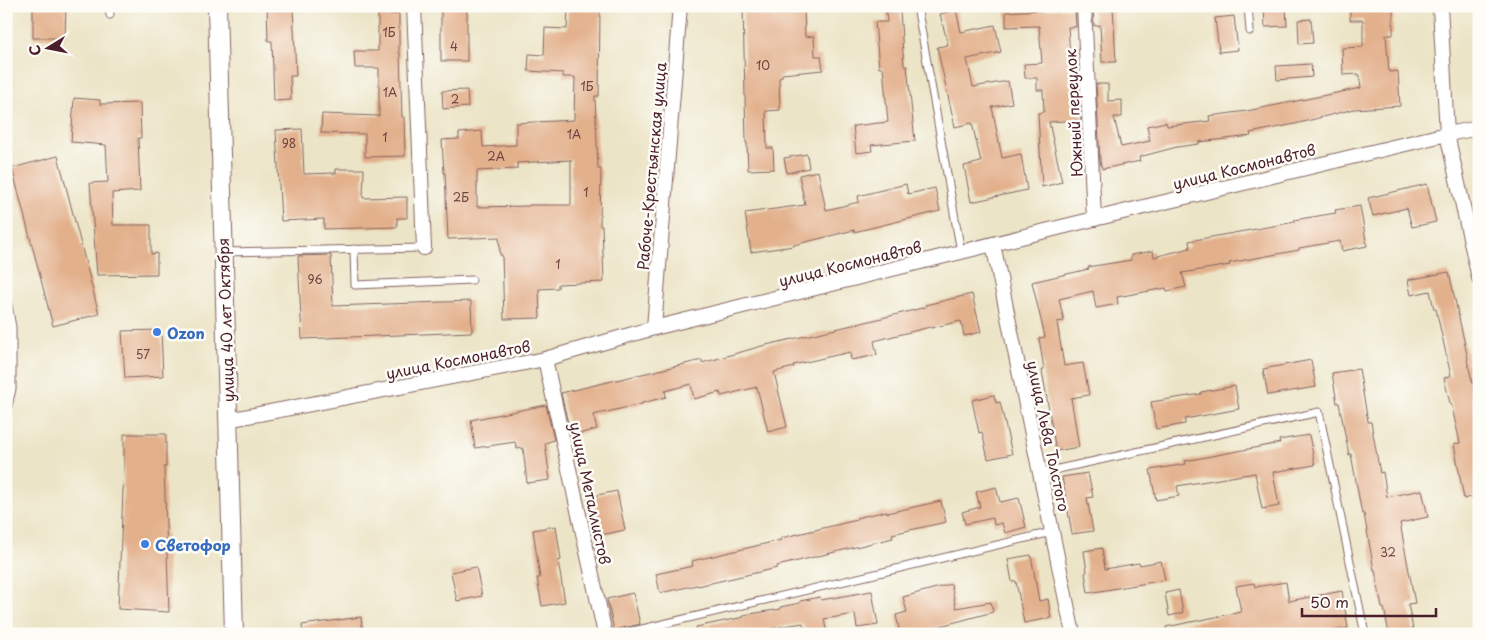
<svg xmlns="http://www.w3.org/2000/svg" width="1485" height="640" font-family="'Playpen Sans',sans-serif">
	<rect width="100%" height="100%" fill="#fdfcf7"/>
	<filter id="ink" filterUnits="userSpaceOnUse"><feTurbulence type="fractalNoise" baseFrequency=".02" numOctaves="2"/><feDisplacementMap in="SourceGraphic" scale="10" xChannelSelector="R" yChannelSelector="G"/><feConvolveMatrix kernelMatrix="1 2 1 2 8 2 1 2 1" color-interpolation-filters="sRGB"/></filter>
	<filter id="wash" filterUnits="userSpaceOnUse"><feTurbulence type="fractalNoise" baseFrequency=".0096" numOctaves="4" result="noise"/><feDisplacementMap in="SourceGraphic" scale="20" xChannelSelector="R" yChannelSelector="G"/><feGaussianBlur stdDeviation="1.12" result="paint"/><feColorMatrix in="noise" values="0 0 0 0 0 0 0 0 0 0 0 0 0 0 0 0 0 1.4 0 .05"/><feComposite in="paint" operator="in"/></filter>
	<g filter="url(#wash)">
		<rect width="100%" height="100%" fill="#ece4c6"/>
		<g id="blocks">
			<!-- building -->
			<g fill="#e3b08c" fill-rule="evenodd">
				<polygon points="33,6 66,6 65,38 33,38"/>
				<polygon points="267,6 293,6 296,76 290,76 291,100 274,101 272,41 268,41"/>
				<rect x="441" y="6" width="26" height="55"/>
				<polygon points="743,6 770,6 770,11 804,9 805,37 814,36 815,56 821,56 823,70 782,74 782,77 779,78 780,110 766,111 767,148 773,148 774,169 748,170 747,143 746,143"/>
				<polygon points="1093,6 1113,6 1116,62 1102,62 1100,25 1094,26"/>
				<polygon points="1264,6 1286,6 1287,26 1265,27"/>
				<polygon points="1350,6 1393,6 1393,35 1386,35 1389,72 1398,71 1400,106 1354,109 1295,124 1250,133 1251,136 1199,142 1199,144 1177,147 1139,157 1140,161 1102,169 1100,161 1096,84 1108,84 1108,101 1122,100 1122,117 1114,117 1121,147 1150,141 1147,126 1166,122 1167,126 1210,121 1209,116 1247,111 1361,88 1359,74 1343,75 1342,48 1363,47 1363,20 1350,20"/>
				<path d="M 568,7 L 600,8 L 599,96 L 595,96 L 598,169 L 601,169 L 600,226 L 602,226 L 604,282 L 558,284 L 558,288 L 539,289 L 540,318 L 504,319 L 502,255 L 500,255 L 499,237 L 448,239 L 445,173 L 444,173 L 442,140 L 459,139 L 459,133 L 482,131 L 483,147 L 516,145 L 516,123 L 574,120 L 575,77 L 563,77 L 563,73 L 528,71 L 529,54 L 544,55 L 545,28 L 567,29 ZM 571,160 L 571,205 L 529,205 L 529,206 L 477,207 L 477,171 L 517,169 L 517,163 Z"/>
				<polygon points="1075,8 1076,27 1068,27 1072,85 1079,85 1081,120 1049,122 1062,182 1042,187 1038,113 1044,112 1043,90 1037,90 1037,78 1025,78 1024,64 1042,63 1039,26 1006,27 1006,12"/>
				<polygon points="956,10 961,32 995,25 1001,52 967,59 973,87 1008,81 1012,103 992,107 1002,158 1021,154 1027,190 971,202 964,166 981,162 972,123 955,127 937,47 948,45 940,14"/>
				<polygon points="900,11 904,66 907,66 915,141 871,145 872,151 856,153 853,126 888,122 883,68 879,68 875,22 887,22 886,12"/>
				<polygon points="378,14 399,14 399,53 400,53 402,117 404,117 405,156 365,157 365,134 321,133 322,114 379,116 379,68 355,68 354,51 378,51"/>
				<polygon points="1234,16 1238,50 1219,52 1215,18"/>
				<polygon points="1311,19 1313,43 1299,44 1298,20"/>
				<polygon points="1311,64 1312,77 1277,80 1276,66"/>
				<polygon points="467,90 468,107 443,109 442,91"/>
				<polygon points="74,98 100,100 100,104 140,103 141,138 138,138 140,191 112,193 113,225 151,225 151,254 157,253 157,274 97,275 90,183 108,182 106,145 71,142"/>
				<polygon points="302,129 304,174 336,173 336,169 364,169 363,198 407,197 407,218 397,218 397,227 324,229 324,219 281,221 276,130"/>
				<polygon points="807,154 809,168 787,173 784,158"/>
				<polygon points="58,156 99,314 53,326 12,168"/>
				<polygon points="818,171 826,210 859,202 858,196 906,184 908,194 935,188 940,211 854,232 854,230 794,245 794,246 751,252 745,213 805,205 799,175"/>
				<polygon points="1427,184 1436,222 1412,227 1407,208 1373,216 1368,198"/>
				<polygon points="1360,206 1367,246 1342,251 1340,241 1299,248 1299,250 1229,263 1230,265 1182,273 1186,287 1167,291 1166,288 1117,297 1118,304 1096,308 1093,291 1059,299 1064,321 1057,322 1064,366 1083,363 1089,395 1071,398 1079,447 1056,451 1042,370 1044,369 1039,338 1045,337 1032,282 1089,269 1088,267 1131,260 1131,255 1153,251 1154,257 1190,248 1189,241 1295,222 1294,220 1336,213 1335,210"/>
				<polygon points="331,255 333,306 471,301 472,332 302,339 298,256"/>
				<polygon points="1449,272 1468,359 1467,360 1479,409 1479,495 1464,499 1454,444 1460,443 1451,403 1450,403 1444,378 1451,376 1436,309 1434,309 1430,291 1411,295 1408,280"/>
				<polygon points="972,294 981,332 964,336 961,321 931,328 930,327 874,341 877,355 851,360 850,352 793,365 794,367 774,372 787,427 768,432 757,387 721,396 720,392 694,399 691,384 665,391 666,397 642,403 642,404 593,415 597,429 571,436 561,393 702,360 702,363 762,346 870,321 926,307 925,305"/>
				<polygon points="161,330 163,376 125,378 122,331"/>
				<polygon points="1311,360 1316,387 1268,395 1263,369"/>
				<polygon points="1359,369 1368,422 1371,422 1380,473 1383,472 1387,497 1422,490 1428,517 1400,523 1415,603 1408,604 1414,634 1389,634 1384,608 1382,608 1375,570 1374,570 1364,514 1362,514 1351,454 1349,455 1339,403 1337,403 1332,373"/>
				<polygon points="1235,386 1239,409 1185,419 1185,424 1156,429 1151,402 1201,394 1201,392"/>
				<polygon points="994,395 996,403 1000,402 1012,454 988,459 982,432 979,433 972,400"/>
				<polygon points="546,405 554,440 545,443 550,480 527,483 523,448 517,449 515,442 475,448 471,420"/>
				<polygon points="124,434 166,434 166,467 164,467 169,612 118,609 124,468"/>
				<polygon points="1309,435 1315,465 1273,472 1279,506 1262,509 1255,473 1177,486 1179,496 1156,500 1150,470 1186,464 1185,461 1280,443 1279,440"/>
				<polygon points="1088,473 1093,497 1087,498 1093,531 1072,534 1062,477"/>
				<polygon points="996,487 1000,502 1019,498 1026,527 1005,533 1002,523 994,525 993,518 965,524 962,512 980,507 976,492"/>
				<polygon points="617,491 625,530 596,536 588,497"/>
				<polygon points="941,501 946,522 892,534 893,538 777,566 777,568 698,586 697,585 660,593 656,574 693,566 692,561 781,540 781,538 857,520 856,518 887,511 887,513"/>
				<polygon points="556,526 561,560 558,561 565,602 542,606 537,578 540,578 533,530"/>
				<polygon points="1102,548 1105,569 1139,563 1140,565 1161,561 1165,580 1088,593 1085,573 1087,572 1084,551"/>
				<polygon points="1031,555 1039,601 1048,599 1051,618 1024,623 1016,581 1012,582 1008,559"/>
				<polygon points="476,567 482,596 457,601 451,572"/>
				<polygon points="1286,582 1289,601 1342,591 1348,628 1315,634 1167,634 1166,627 1241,612 1236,586 1254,583 1255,587"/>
				<polygon points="951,584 956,608 991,602 993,612 911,634 900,634 896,615 907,612 903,597"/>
				<polygon points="1179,590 1183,613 1169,616 1165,593"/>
				<polygon points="872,591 878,625 857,628 855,614 824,619 827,634 805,634 803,623 772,628 773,634 697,634 696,627 744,617 744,615 781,609 780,607 800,603 800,601 820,597 821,600"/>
				<polygon points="633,593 640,624 614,630 607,599"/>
				<polygon points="361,617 363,634 303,634 302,625"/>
			</g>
		</g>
	</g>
	<g filter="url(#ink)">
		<use href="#blocks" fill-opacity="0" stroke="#836461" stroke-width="1"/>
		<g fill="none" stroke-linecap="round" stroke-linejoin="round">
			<defs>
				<g id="service">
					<polyline points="109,6 110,15"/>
					<polyline points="917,6 961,252"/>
					<polyline points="1248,6 1250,31"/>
					<polyline points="354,249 355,285 472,280"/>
					<polyline points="224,252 424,248"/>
					<polyline points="6,295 12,327 12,389 6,414"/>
					<polyline points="1040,473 1319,412 1365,634"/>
					<polyline points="621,634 1052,532"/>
				</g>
				<g id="minor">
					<polyline points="414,6 424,248"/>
					<polyline points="1084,6 1094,219"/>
					<polyline points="1440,6 1447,134 1479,278"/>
					<polyline points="993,244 1073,634"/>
					<polyline points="654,328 680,6"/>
					<polyline points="545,359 605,634"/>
					<polyline points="228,420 545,359 654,328 1094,219 1447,134 1479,128"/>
				</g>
				<polyline id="tertiary" points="217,6 234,634"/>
			</defs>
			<!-- service casing -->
			<use href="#service" stroke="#836461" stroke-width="9"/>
			<!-- minor casing -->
			<use href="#minor" stroke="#836461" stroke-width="16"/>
			<!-- tertiary casing -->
			<use href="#tertiary" stroke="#836461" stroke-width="20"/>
			<!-- service -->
			<use href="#service" stroke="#fff" stroke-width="7"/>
			<!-- minor -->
			<use href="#minor" stroke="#fff" stroke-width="14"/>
			<!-- tertiary -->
			<use href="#tertiary" stroke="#fff" stroke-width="18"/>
		</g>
	</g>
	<!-- markers -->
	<g fill="#3f7fe0" stroke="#fdfcf7" stroke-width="2">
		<circle cx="157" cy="332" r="5"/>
		<circle cx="145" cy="544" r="5"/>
	</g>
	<g text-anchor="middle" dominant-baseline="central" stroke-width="5" stroke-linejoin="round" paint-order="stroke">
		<!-- number labels -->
		<g font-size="12" fill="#704343">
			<text x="389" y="32">1Б</text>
			<text x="454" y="46">4</text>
			<text x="763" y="65">10</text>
			<text x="587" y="86">1Б</text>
			<text x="390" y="92">1А</text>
			<text x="455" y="99">2</text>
			<text x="574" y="134">1А</text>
			<text x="385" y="137">1</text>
			<text x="289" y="143">98</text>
			<text x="496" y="156">2А</text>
			<text x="586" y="192">1</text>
			<text x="461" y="197">2Б</text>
			<text x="558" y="264">1</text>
			<text x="315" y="279">96</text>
			<text x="143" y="354">57</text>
			<text x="1388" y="552">32</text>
		</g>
		<!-- street labels -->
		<g font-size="15" fill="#4a1f2b" stroke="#fdfcf7">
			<text transform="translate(1073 113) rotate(-93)">Южный переулок</text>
			<text transform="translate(651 166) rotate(-85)">Рабоче-Крестьянская улица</text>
			<text transform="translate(1244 166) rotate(-14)">улица Космонавтов</text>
			<text transform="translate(850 263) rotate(-14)">улица Космонавтов</text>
			<text transform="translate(225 320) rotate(-92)">улица 40 лет Октября</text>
			<text transform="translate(458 359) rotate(-11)">улица Космонавтов</text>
			<text transform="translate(1049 436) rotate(78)">улица Льва Толстого</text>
			<text transform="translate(591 493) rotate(78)">улица Металлистов</text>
		</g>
		<!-- shop labels -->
		<g font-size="15" font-weight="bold" fill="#366cbe" stroke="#fdfcf7" text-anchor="start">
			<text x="167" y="332">Ozon</text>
			<text x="155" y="544">Светофор</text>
		</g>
	</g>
	<!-- margin -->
	<rect width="1485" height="640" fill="none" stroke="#fdfcf7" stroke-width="25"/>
	<!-- north arrow -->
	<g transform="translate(48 48) rotate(260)" stroke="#fdfcf7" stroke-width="4" paint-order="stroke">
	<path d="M0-4L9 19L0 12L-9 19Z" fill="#4a1f2b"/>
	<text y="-8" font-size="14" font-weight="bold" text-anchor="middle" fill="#4a1f2b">С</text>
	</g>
	<!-- scale -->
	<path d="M1302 608v8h134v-8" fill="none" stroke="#4a1f2b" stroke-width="2.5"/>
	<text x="1310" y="608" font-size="15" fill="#4a1f2b" stroke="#fdfcf7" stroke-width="4" paint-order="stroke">50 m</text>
</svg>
